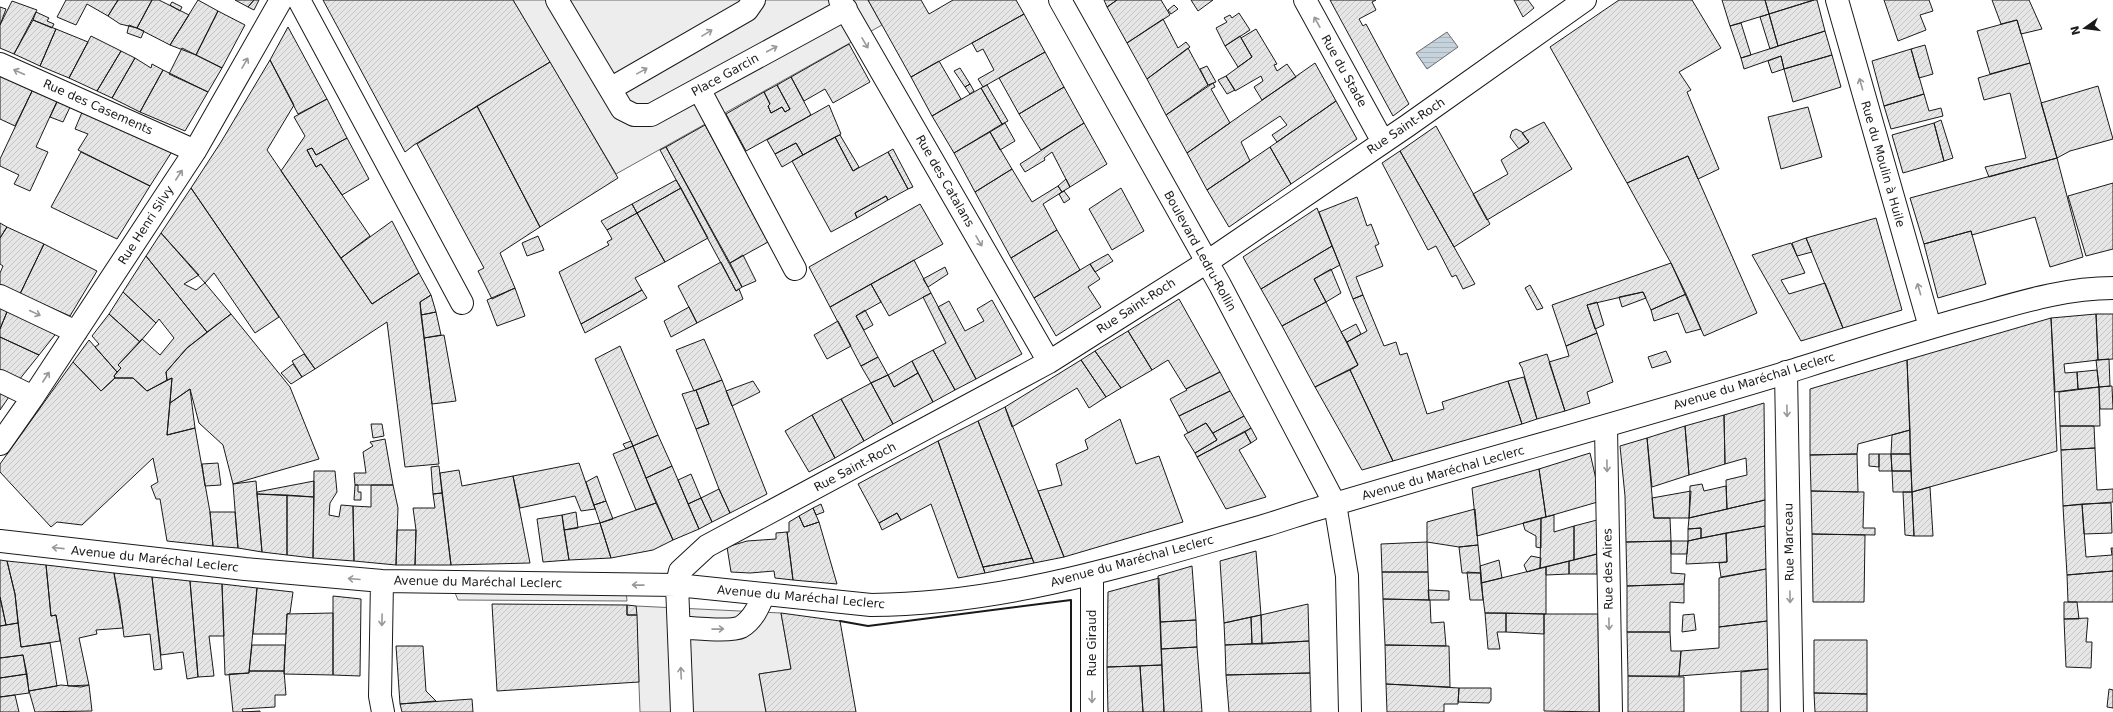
<svg xmlns="http://www.w3.org/2000/svg" width="2113" height="712" viewBox="0 0 2113 712" font-family="'DejaVu Sans',sans-serif">
<defs>
<pattern id="water-rules" width="6" height="5" patternUnits="userSpaceOnUse"><rect width="6" height="5" fill="#c6d2dc"/><path d="M0 2.5h6" fill="none" stroke="#aab4bc"/></pattern>
<pattern id="building-hatch" width="6" height="6" patternUnits="userSpaceOnUse"><rect width="6" height="6" fill="#e6e6e6"/><path d="M-1 1l2-2M0 6l6-6M5 7l2-2" fill="none" stroke="#c5c5c5"/></pattern>
</defs>
<rect width="100%" height="100%" fill="#fff"/>
<path fill="#ededed" stroke="#6a6a6a" d="M513 0H868L882 25 616 174Z
M453 588 626 590 627 601 458 600Z
M636 606 781 613 791 669 759 674 766 712H640Z"/>
<path fill="url(#water-rules)" stroke="#6a6a6a" d="M1447 32 1458 47 1427 69 1416 53Z"/>
<path fill="url(#building-hatch)" stroke="#1a1a1a" d="M66 0H118L108 16 87 4 76 25 57 17Z
M118 0H152L137 28 120 24 108 16Z
M152 0H159L189 15 170 45 137 28Z
M198 0 218 11 196 55 170 45Z
M235 0H254L248 7Z
M254 0H259L254 10 248 7Z
M323 0H513L550 62 414 145 405 152Z
M868 0H921L929 14 953 0H1016L1024 14 911 77Z
M1104 0H1117L1107 7Z
M1117 0H1161L1170 15 1127 43 1107 7Z
M1191 0H1213L1198 11Z
M1330 0H1376L1372 2 1376 10 1359 19 1363 26 1366 24 1409 104 1393 116Z
M1514 0H1528L1534 8 1523 17Z
M1619 0H1692L1721 48 1679 72 1691 90 1687 92 1719 169 1698 179 1688 156 1627 183 1550 47Z
M1722 0H1765L1769 14 1730 26Z
M1765 0H1814L1769 14Z
M1814 0H1817L1825 31 1778 46 1769 14Z
M1884 0H1929L1933 11 1920 15 1926 30 1898 41Z
M1992 0H2029L2042 29 2021 34 2017 20 2001 24Z
M12 1 37 10 14 54 0 48V25Z
M172 2 182 7 180 11 170 5Z
M1174 5 1178 9 1171 14 1168 10Z
M0 7 6 9 0 25Z
M218 11 245 25 222 68 196 55Z
M36 12 49 18 47 21 54 24 52 28 33 20Z
M1239 13 1250 30 1225 46 1216 28 1227 22 1224 18 1230 15 1232 18Z
M1024 14 1045 52 983 87 978 79 994 70 983 49 977 52 972 43Z
M1769 14 1778 46 1770 49 1760 17Z
M1163 19 1178 48 1186 42 1190 47 1147 79 1127 43Z
M33 20 56 29 40 66 14 54Z
M2017 20 2030 63 1990 74 1977 31Z
M1741 23 1751 55 1741 58 1730 26Z
M129 25 144 31 141 38 127 33Z
M288 27 327 99 298 114 270 60Z
M56 29 88 42 69 78 40 66Z
M1256 29 1277 64 1274 65 1277 71 1287 64 1296 77 1262 100 1254 87 1263 81 1261 76 1235 91 1226 76 1252 57 1241 38Z
M1825 31 1832 55 1784 69 1781 56 1744 69 1741 58Z
M91 36 121 51 97 91 69 78Z
M1240 36 1252 57 1238 67 1225 46Z
M849 44 870 82 833 103 825 89 804 101 791 77Z
M1925 45 1933 74 1919 78 1911 49Z
M182 48 222 68 208 92 169 74Z
M1188 48 1208 85 1166 115 1147 79Z
M1911 49 1924 94 1884 106 1872 61Z
M121 51 135 58 112 98 97 91Z
M1045 52 1064 87 1019 114 999 78Z
M1832 55 1841 87 1793 102 1784 69Z
M1781 56 1784 69 1772 73 1768 61Z
M135 58 151 68 152 64 163 70 140 112 112 98Z
M270 60 294 105 267 150 372 304 419 273 431 295 420 302 439 464 405 467 387 322 315 369 191 188 221 142Z
M939 61 961 99 932 116 911 77Z
M550 62 618 178 540 227 477 106Z
M1315 63 1336 101 1277 142 1272 135 1287 125 1280 116 1241 142 1250 161 1207 190 1187 153Z
M2030 63 2057 158 1989 177 1985 167 2026 158 2010 93 1984 100 1978 78Z
M1207 66 1216 82 1208 85 1200 69Z
M960 68 970 84 965 87 954 71Z
M163 70 208 92 185 131 140 112Z
M0 72 34 87 15 126 0 119Z
M1226 76 1235 90 1227 94 1218 80Z
M791 77 811 115 746 151 726 114 764 92 770 104 768 106 771 113 782 107 785 112 790 109 777 85Z
M1213 83 1215 87 1211 89 1230 123 1187 153 1166 115Z
M970 84 974 91 970 94 965 87Z
M777 85 790 109 785 112 782 107 771 113 768 106 770 104 764 92Z
M987 85 1008 121 1002 124 981 88Z
M2098 86 2113 139 2070 151 2057 158 2041 103Z
M34 87 58 99 36 147 48 152 30 191 14 184 19 175 0 166V159Z
M1064 87 1084 123 1041 150 1019 114Z
M981 88 1002 124 954 153 932 116Z
M1924 94 1929 111 1941 108 1943 116 1891 129 1884 106Z
M327 99 347 138 316 155 312 148 307 150 316 167 321 164 370 236 341 258 281 171 305 136 294 117Z
M58 100 71 105 63 122 50 117Z
M1336 101 1357 139 1291 184 1270 147Z
M829 105 841 134 803 155 796 143 775 154 767 140Z
M477 106 540 227 500 253 515 288 492 299 478 271 484 268 417 144Z
M1808 107 1822 157 1781 169 1768 117Z
M83 110 173 150 150 186 78 150 88 134 75 129Z
M1941 120 1953 158 1944 161 1934 123Z
M1544 122 1572 169 1487 220 1473 194 1508 174 1501 160 1529 142 1522 133Z
M1005 123 1015 141 1000 150 990 132Z
M1084 123 1107 164 1070 187 1052 152 1044 158 1045 160 1025 172 1020 164Z
M1934 123 1944 161 1903 173 1892 135Z
M705 125 768 242 730 263 666 147Z
M1436 126 1490 224 1454 247 1400 151Z
M1516 129 1522 132 1529 142 1519 149 1510 137 1512 131Z
M990 132 1012 169 975 192 954 153Z
M840 135 859 167 853 171 835 137Z
M835 137 853 171 888 152 908 189 888 200 886 196 855 213 857 218 831 232 792 161Z
M347 138 369 179 342 195 321 164 316 167 307 150 312 148 316 155Z
M796 143 803 155 782 167 775 154Z
M666 147 742 287 736 291 660 150Z
M1270 147 1291 184 1229 227 1207 190Z
M893 149 913 187 908 189 888 152Z
M1400 151 1454 247 1475 284 1463 289 1456 275 1452 277 1436 246 1428 250 1382 163Z
M81 152 150 186 117 239 51 207Z
M1688 156 1757 313 1704 336 1671 263 1627 183Z
M2057 158 2083 257 2050 267 2035 217 1972 235 1971 231 1924 244 1910 198Z
M1012 169 1032 202 1058 186 1062 192 1043 204 1057 230 1011 258 975 192Z
M1066 179 1070 187 1062 192 1058 186Z
M676 180 681 188 637 213 632 204Z
M2113 183V249L2086 256 2068 196Z
M191 188 279 317 255 333 214 273 205 283 161 233Z
M681 188 708 238 665 262 637 213Z
M1121 188 1144 231 1112 250 1089 209Z
M1064 191 1070 199 1064 203 1059 194Z
M886 196 888 200 857 218 855 213Z
M1357 197 1367 226 1371 224 1379 244 1375 246 1383 266 1356 277 1363 295 1353 299 1319 212Z
M632 204 637 213 607 230 601 221Z
M920 204 943 244 830 307 809 267Z
M1317 208 1332 246 1261 289 1243 257Z
M637 213 665 262 635 278 642 290 581 324 559 272 609 245 607 242 612 239 607 230Z
M1876 218 1902 310 1843 328 1806 238Z
M392 221 419 273 372 304 341 258Z
M0 223 7 227 0 238Z
M7 227 44 244 20 294 0 285V273L3 266 0 264V238Z
M1057 230 1080 270 1034 298 1011 258Z
M1971 231 1986 284 1938 298 1924 244Z
M161 233 199 275 184 284 196 290 205 283 231 314 207 332 146 256Z
M538 236 544 250 527 256 522 243Z
M1806 238 1812 252 1797 256 1792 243Z
M1791 243 1805 273 1781 280 1789 294 1825 283 1843 328 1801 341 1752 255Z
M44 244 97 271 70 316 20 294Z
M1332 246 1340 265 1314 279 1326 302 1282 326 1261 289Z
M1108 254 1113 261 1095 272 1090 264Z
M743 255 756 281 742 287 730 263Z
M146 256 207 332 187 348 166 372 167 380 147 391 133 378H115L114 376 121 368 118 365 142 339 160 355 174 338 159 319 156 323 123 292Z
M914 260 931 293 889 316 871 284Z
M721 262 736 291 739 289 743 299 697 323 678 286Z
M1671 263 1686 294 1651 310 1643 292 1587 305 1597 333 1566 346 1552 305Z
M1090 264 1100 279 1088 287 1101 307 1056 336 1034 298Z
M945 267 948 274 928 287 923 279Z
M1331 269 1341 293 1326 302 1314 279Z
M871 284 881 302 856 316 878 357 861 366 830 307Z
M1530 285 1543 308 1537 310 1525 288Z
M515 288 525 316 497 326 487 300Z
M642 290 647 298 585 333 581 324Z
M123 292 156 323 140 342 109 314Z
M1643 292 1646 298 1622 307 1619 297Z
M931 293 976 379 955 390 933 350 946 343 923 297Z
M1686 294 1701 329 1686 333 1678 313 1654 321 1651 310Z
M431 295 436 312 421 315 420 302Z
M1363 295 1384 346 1396 342 1400 355 1407 353 1427 414 1444 409 1442 402 1508 381 1522 424 1393 461 1350 370 1358 365 1347 342 1367 331 1353 299Z
M1179 299 1220 372 1186 389 1168 360 1152 370 1128 331Z
M992 300 1022 354 976 379 938 307 949 301 965 331 984 321 977 309Z
M0 302 9 307 0 329Z
M1326 302 1358 365 1315 387 1282 326Z
M1597 302 1604 325 1595 329 1587 305Z
M9 307 58 331 39 355 0 337V329Z
M689 307 697 323 671 337 664 321Z
M865 310 873 325 864 330 856 316Z
M436 312 441 335 424 338 421 315Z
M109 314 140 342 118 365 121 368 117 372 95 347 99 344 92 336Z
M231 314 290 387 319 459 233 484 223 445 199 423 190 389 170 403 172 378 167 380 166 372 187 348Z
M2096 314 2098 360 2064 364 2065 373 2077 372 2078 389 2055 392 2051 318Z
M2096 314H2113V359L2098 360Z
M2051 318 2057 451 1912 492 1907 360Z
M838 321 851 346 827 359 814 335Z
M1356 324 1361 334 1347 342 1341 332Z
M1128 331 1152 370 1121 388 1095 351Z
M1597 333 1613 382 1587 392 1590 403 1565 411 1549 362 1569 356 1566 346Z
M444 335 456 401 432 404 424 338Z
M0 337 39 355 19 380 0 371Z
M704 339 722 380 694 391 676 350Z
M89 340 117 372 114 376 115 378 101 391 73 362Z
M620 346 658 435 633 446 595 359Z
M933 350 955 390 933 402 912 361Z
M1095 351 1121 388 1106 397 1081 360Z
M1666 351 1671 362 1652 368 1648 357Z
M304 354 315 369 302 377 292 361Z
M1547 354 1565 411 1537 419 1522 368 1519 363Z
M878 357 888 375 871 383 861 366Z
M2109 359 2110 386 2099 387 2096 360Z
M1081 360 1106 397 1089 408 1077 388 1012 427 1005 407Z
M1907 360 1910 430 1858 444 1857 454 1810 455V389Z
M912 361 918 373 894 387 888 375Z
M73 362 101 391 115 378H133L147 391 172 378 167 435 195 428 210 512 213 546 167 541 160 499H156L151 486 158 482 153 458 82 525 57 522 51 527 0 472V464Z
M293 364 302 377 291 384 281 373Z
M1350 370 1393 461 1362 470 1315 387Z
M2097 370 2099 387 2078 389 2077 372Z
M1220 372 1230 391 1179 416 1170 399 1187 390 1186 389Z
M918 373 933 402 893 424 871 383 888 375 894 387Z
M1524 377 1537 419 1522 424 1508 381Z
M722 380 767 494 730 513 719 489 696 429 709 424 696 390Z
M753 381 760 392 732 406 726 391Z
M871 383 893 424 864 441 841 399Z
M0 384 13 391 0 410Z
M2112 386 2113 409H2100L2099 387Z
M2099 387 2100 426H2060L2059 392Z
M190 389 195 428 167 435 170 403Z
M696 390 709 424 696 429 682 394Z
M1230 391 1244 416 1213 433 1206 423 1188 433 1179 416Z
M841 399 864 441 835 458 812 415Z
M1764 403 1765 500 1727 509 1726 480 1747 475 1746 458 1725 464 1724 415Z
M1005 407 1038 491 1064 557 1034 563 1032 558 978 421Z
M812 415 835 458 809 472 785 431Z
M1724 415 1725 464 1689 475 1685 426Z
M1244 416 1251 428 1197 457 1195 453 1217 440 1213 433Z
M1120 419 1136 464 1159 456 1183 522 1064 557 1038 491 1062 485 1056 464 1088 449 1085 440Z
M978 421 1032 558 983 567 938 441Z
M1206 423 1217 440 1195 453 1184 435Z
M371 424H382L384 436 373 438Z
M1685 426 1689 475 1652 487 1647 438Z
M2060 426H2094L2095 448 2061 450Z
M1251 428 1257 439 1251 443 1245 432Z
M1910 430V454H1891L1892 435Z
M1245 432 1251 443 1239 450 1266 497 1226 509 1197 457Z
M658 435 672 466 646 478 633 446Z
M1647 438 1654 518H1670L1671 541 1626 542 1625 496 1620 446Z
M385 439 393 485H355L354 473H366L363 452 373 446 370 442Z
M631 441 633 446 626 449 623 444Z
M938 441 983 567 985 573 958 578 931 504 901 520 897 513 879 523 858 484Z
M633 446 656 503 636 510 613 454Z
M2095 448 2097 490 2113 489V502L2063 506 2061 450Z
M1590 453 1601 501 1546 517 1539 469Z
M1857 454 1858 492 1811 491 1810 455Z
M1869 454H1879V467L1869 466Z
M1879 454H1891L1892 471H1879Z
M1891 454H1910L1911 471H1892Z
M218 463 221 485 205 486 202 464Z
M579 463 595 509 581 511 575 496 520 508 513 476Z
M439 466 442 493 433 494 431 467Z
M672 466 699 529 673 540 646 478Z
M1539 469 1546 517 1477 536 1472 488Z
M459 470 462 486 513 476 530 563 451 565 440 473Z
M314 471H335L337 492 330 503 329 515 339 517 341 505 353 506 354 561 313 558Z
M1892 471H1911L1912 492H1893Z
M691 474 701 498 688 504 678 480Z
M597 476 606 501 594 505 586 482Z
M256 481 257 494 262 552 238 548 233 484Z
M314 481V497L257 494V492Z
M1702 484 1704 491 1726 486 1727 509 1689 518 1690 486Z
M355 485H358V492H361V500H354Z
M371 485H393L398 508 396 565 354 561 353 506 371 507Z
M1930 487 1933 536H1914L1912 492Z
M719 489 730 513 712 522 701 498Z
M1691 491 1689 518H1654L1652 498Z
M1811 491 1864 492 1863 528H1875V535L1812 534Z
M1903 492H1912L1914 536 1905 535Z
M442 493 451 565H415L416 530 413 508H435L433 494Z
M257 494 287 495V555L262 552Z
M287 495 314 497 313 558 287 555Z
M701 498 712 522 699 529 688 504Z
M1765 500V526L1701 538V528L1688 529 1689 518Z
M606 501 613 519 600 523 594 505Z
M656 503 673 540 653 550 611 558 600 523Z
M2111 503 2112 533 2084 534 2082 504Z
M821 504 824 512 816 515 813 508Z
M2082 504 2086 557 2112 555 2111 548H2113V571L2067 575 2063 506Z
M813 508 819 522 804 527 799 516Z
M1475 509 1478 545 1459 547 1427 542V522Z
M210 512H235L238 548 213 546Z
M576 512 578 528 564 530 562 515Z
M897 513 901 520 882 530 879 523Z
M562 515 569 560 543 562 537 519Z
M1554 515V532L1574 526V560L1540 568 1541 518Z
M799 516 804 527 819 522 837 584 793 580 787 532H789V522Z
M1541 518V548L1536 547V536L1525 530 1523 523Z
M1597 520V554L1574 560V526Z
M600 523 611 558 569 560 564 530Z
M1765 526 1766 569 1721 577 1719 563 1727 562 1726 533Z
M1701 528V538L1688 541V529Z
M397 530H416L415 565H396Z
M787 532 793 580 775 578 774 571 750 573 731 572 727 547 747 541 776 539V533Z
M1726 533 1727 562 1686 564 1688 541Z
M1812 534 1865 535 1864 602H1813Z
M1671 541V573L1685 574 1684 584 1627 586 1626 542Z
M1671 541H1688L1687 554H1671Z
M1427 542 1428 572H1382L1381 544Z
M1478 545 1481 573H1462L1459 547Z
M1256 551 1261 615 1224 623 1220 561Z
M1597 554V574H1569V561Z
M1531 556 1541 558 1540 568 1527 572 1524 565Z
M1032 558 1034 563 985 573 983 567Z
M0 560 7 561 15 594 18 623 6 625 0 597Z
M1499 560 1502 578 1481 583 1480 566Z
M7 561 46 565 51 616 56 615 60 641 21 647 15 594Z
M1569 561V574L1546 575V567Z
M46 565 114 573 123 628 96 630 97 634 79 638 89 685 68 686 56 615 51 616Z
M1192 566 1196 620 1160 622 1158 576Z
M1546 567V614L1485 613 1481 583Z
M1766 569 1767 621 1719 627V578Z
M2113 571V602H2068L2067 575Z
M1382 572H1428L1429 600 1383 599Z
M1467 572 1481 573 1483 600H1470Z
M114 573 152 577 162 669 154 670 150 634 124 637 120 604Z
M152 577 190 581 198 677 187 679 183 652 161 655Z
M1159 578 1162 665 1107 667 1108 592Z
M190 581 222 584 224 636H209L214 676 198 677Z
M222 584 257 588 249 673 225 675Z
M1684 584V603L1670 602V632H1627V586Z
M257 588 293 592 290 613 287 614 286 634H253Z
M1428 590 1449 591V600H1429Z
M333 596 361 599 360 676 333 675Z
M0 597 6 625 0 626Z
M1383 599 1430 600 1431 623 1444 622 1446 646 1385 645Z
M2064 602H2077L2079 619H2064Z
M492 604 627 605V615H637L639 682 497 691Z
M1308 604 1309 641 1262 644 1261 615Z
M627 605 636 606 637 615H627Z
M333 613V675L284 674 287 614Z
M781 613 840 621 856 712H766L759 674 791 669Z
M1485 613H1506V632H1497L1500 649H1488Z
M1506 613 1544 614V634L1506 632Z
M1544 614H1598L1599 712 1544 711Z
M1694 614 1696 630 1682 632 1683 615Z
M1261 615 1262 644H1252L1251 617Z
M1251 617 1252 644 1225 645 1224 623Z
M2088 618 2086 642H2092L2091 668 2066 667 2064 619Z
M1196 620 1197 647 1161 649 1160 622Z
M1767 621 1768 669 1679 676 1681 651 1719 648V627Z
M18 623 21 647 50 643 57 686 29 691 23 655 0 658V626Z
M1627 632H1670L1671 651H1681L1679 676H1628Z
M1814 640H1867V694L1814 693Z
M1309 641 1310 673 1226 675 1225 645Z
M252 645H285L284 671H249Z
M1385 645 1449 646 1450 687 1386 684Z
M396 646H423L426 691 436 701 400 704Z
M1197 647 1202 712H1164L1161 649Z
M23 655 27 674 0 678V658Z
M1162 665 1164 712H1143L1140 666Z
M1140 666 1143 712H1108L1107 667Z
M1768 669V712H1741V672Z
M249 671H284L286 695H275V707L242 709 243 712 260 711V712H233L229 674 249 673Z
M1310 673 1311 712H1229L1226 675Z
M27 674 29 693 0 697V678Z
M1628 676 1684 677V712H1628Z
M1386 684 1459 688 1458 704H1444V712H1387Z
M61 685 81 687 89 685 92 711 35 712 29 691Z
M1459 688H1491V700L1489 703 1458 702Z
M2109 689 2113 690V708L2107 707Z
M1814 693 1867 694V712H1815Z
M15 695 19 712H0V697Z
M472 699 473 712H402L400 704Z"/>
<g fill="none" stroke-linecap="round" stroke-linejoin="round">
<defs>
<path id="minor" d="M299 0 462 303
M557 0 622 109 634 115H651L846 9
M840 0 1049 362
M1305 0 1383 142
M1837 0 1930 327
M0 64 195 151
M610 89 747 10 754 0
M699 89 795 269
M0 296 76 332
M1786 372 1792 712
M0 381 33 397
M1606 427 1611 712
M0 444 33 397 195 151 281 0
M0 541 245 569 382 581 677 585 871 605C1006 604 1134 563 1263 526 1287 519 1311 510 1335 504
M382 581 380 696 383 712
M679 627C692 628 731 632 741 627 753 620 759 606 764 594
M682 712 677 585 680 571 707 546 1049 362 1207 262 1407 126 1585 0
M1092 712V574"/>
<path id="major" d="M1060 0 1220 285 1335 504 1347 576 1350 712
M1335 504C1486 459 1637 418 1788 372 1854 351 1919 330 1986 312 2028 300 2069 288 2113 288"/>
</defs>
<use href="#minor" stroke="#1a1a1a" stroke-width="24"/>
<use href="#major" stroke="#1a1a1a" stroke-width="24"/>
<use href="#minor" stroke="#fff" stroke-width="22"/>
<use href="#major" stroke="#fff" stroke-width="22"/>
<path stroke="#1a1a1a" stroke-width="2" d="M840 621 868 626 1071 600V712"/>
</g>
<defs><path id="oneway-shaft" d="M-6 0H5M1.5-3L5.5 0L1.5 3" fill="none" stroke-width="1.6" stroke-linecap="round" stroke-linejoin="round"/></defs>
<g stroke="#989898">
<use href="#oneway-shaft" transform="translate(1317 22) rotate(-119)"/>
<use href="#oneway-shaft" transform="translate(707 33) rotate(-31)"/>
<use href="#oneway-shaft" transform="translate(865 43) rotate(60)"/>
<use href="#oneway-shaft" transform="translate(772 49) rotate(-28)"/>
<use href="#oneway-shaft" transform="translate(245 63) rotate(-60)"/>
<use href="#oneway-shaft" transform="translate(642 71) rotate(-29)"/>
<use href="#oneway-shaft" transform="translate(19 72) rotate(-156)"/>
<use href="#oneway-shaft" transform="translate(1861 84) rotate(-106)"/>
<use href="#oneway-shaft" transform="translate(179 175) rotate(-57)"/>
<use href="#oneway-shaft" transform="translate(979 241) rotate(60)"/>
<use href="#oneway-shaft" transform="translate(1919 289) rotate(-106)"/>
<use href="#oneway-shaft" transform="translate(35 313) rotate(25)"/>
<use href="#oneway-shaft" transform="translate(46 377) rotate(-57)"/>
<use href="#oneway-shaft" transform="translate(1787 411) rotate(89)"/>
<use href="#oneway-shaft" transform="translate(1607 466) rotate(89)"/>
<use href="#oneway-shaft" transform="translate(58 548) rotate(-174)"/>
<use href="#oneway-shaft" transform="translate(354 579) rotate(-175)"/>
<use href="#oneway-shaft" transform="translate(638 585) rotate(-179)"/>
<use href="#oneway-shaft" transform="translate(1790 597) rotate(89)"/>
<use href="#oneway-shaft" transform="translate(382 620) rotate(91)"/>
<use href="#oneway-shaft" transform="translate(1609 624) rotate(89)"/>
<use href="#oneway-shaft" transform="translate(718 629) rotate(-1)"/>
<use href="#oneway-shaft" transform="translate(681 673) rotate(-93)"/>
<use href="#oneway-shaft" transform="translate(1092 697) rotate(90)"/>
</g>
<g text-anchor="middle" stroke-width="3" stroke-linejoin="round" paint-order="stroke">
<g font-size="12" fill="#1a1a1a" stroke="#fff">
<text transform="translate(1344 71) rotate(61)" y="4">Rue du Stade</text>
<text transform="translate(725 75) rotate(-29)" y="4">Place Garcin</text>
<text transform="translate(98 107) rotate(24)" y="4">Rue des Casements</text>
<text transform="translate(1406 126) rotate(-34)" y="4">Rue Saint-Roch</text>
<text transform="translate(1883 164) rotate(74)" y="4">Rue du Moulin à Huile</text>
<text transform="translate(945 181) rotate(60)" y="4">Rue des Catalans</text>
<text transform="translate(146 225) rotate(-57)" y="4">Rue Henri Silvy</text>
<text transform="translate(1200 251) rotate(61)" y="4">Boulevard Ledru-Rollin</text>
<text transform="translate(1136 306) rotate(-33)" y="4">Rue Saint-Roch</text>
<text transform="translate(1754 381) rotate(-17)" y="4">Avenue du Maréchal Leclerc</text>
<text transform="translate(855 467) rotate(-28)" y="4">Rue Saint-Roch</text>
<text transform="translate(1443 473) rotate(-16)" y="4">Avenue du Maréchal Leclerc</text>
<text transform="translate(1789 542) rotate(-91)" y="4">Rue Marceau</text>
<text transform="translate(155 559) rotate(6)" y="4">Avenue du Maréchal Leclerc</text>
<text transform="translate(1132 561) rotate(-15)" y="4">Avenue du Maréchal Leclerc</text>
<text transform="translate(1608 569) rotate(-91)" y="4">Rue des Aires</text>
<text transform="translate(478 582) rotate(1)" y="4">Avenue du Maréchal Leclerc</text>
<text transform="translate(801 597) rotate(5)" y="4">Avenue du Maréchal Leclerc</text>
<text transform="translate(1092 643) rotate(-90)" y="4">Rue Giraud</text>
</g>
</g>
<g transform="translate(2085 28) rotate(256)" stroke="#ffffff" stroke-width="3" paint-order="stroke">
<path d="M0-3L7 15L0 10L-7 15Z" fill="#1a1a1a"/>
<text y="-6" font-size="11" font-weight="bold" text-anchor="middle" fill="#1a1a1a">N</text>
</g>
</svg>
